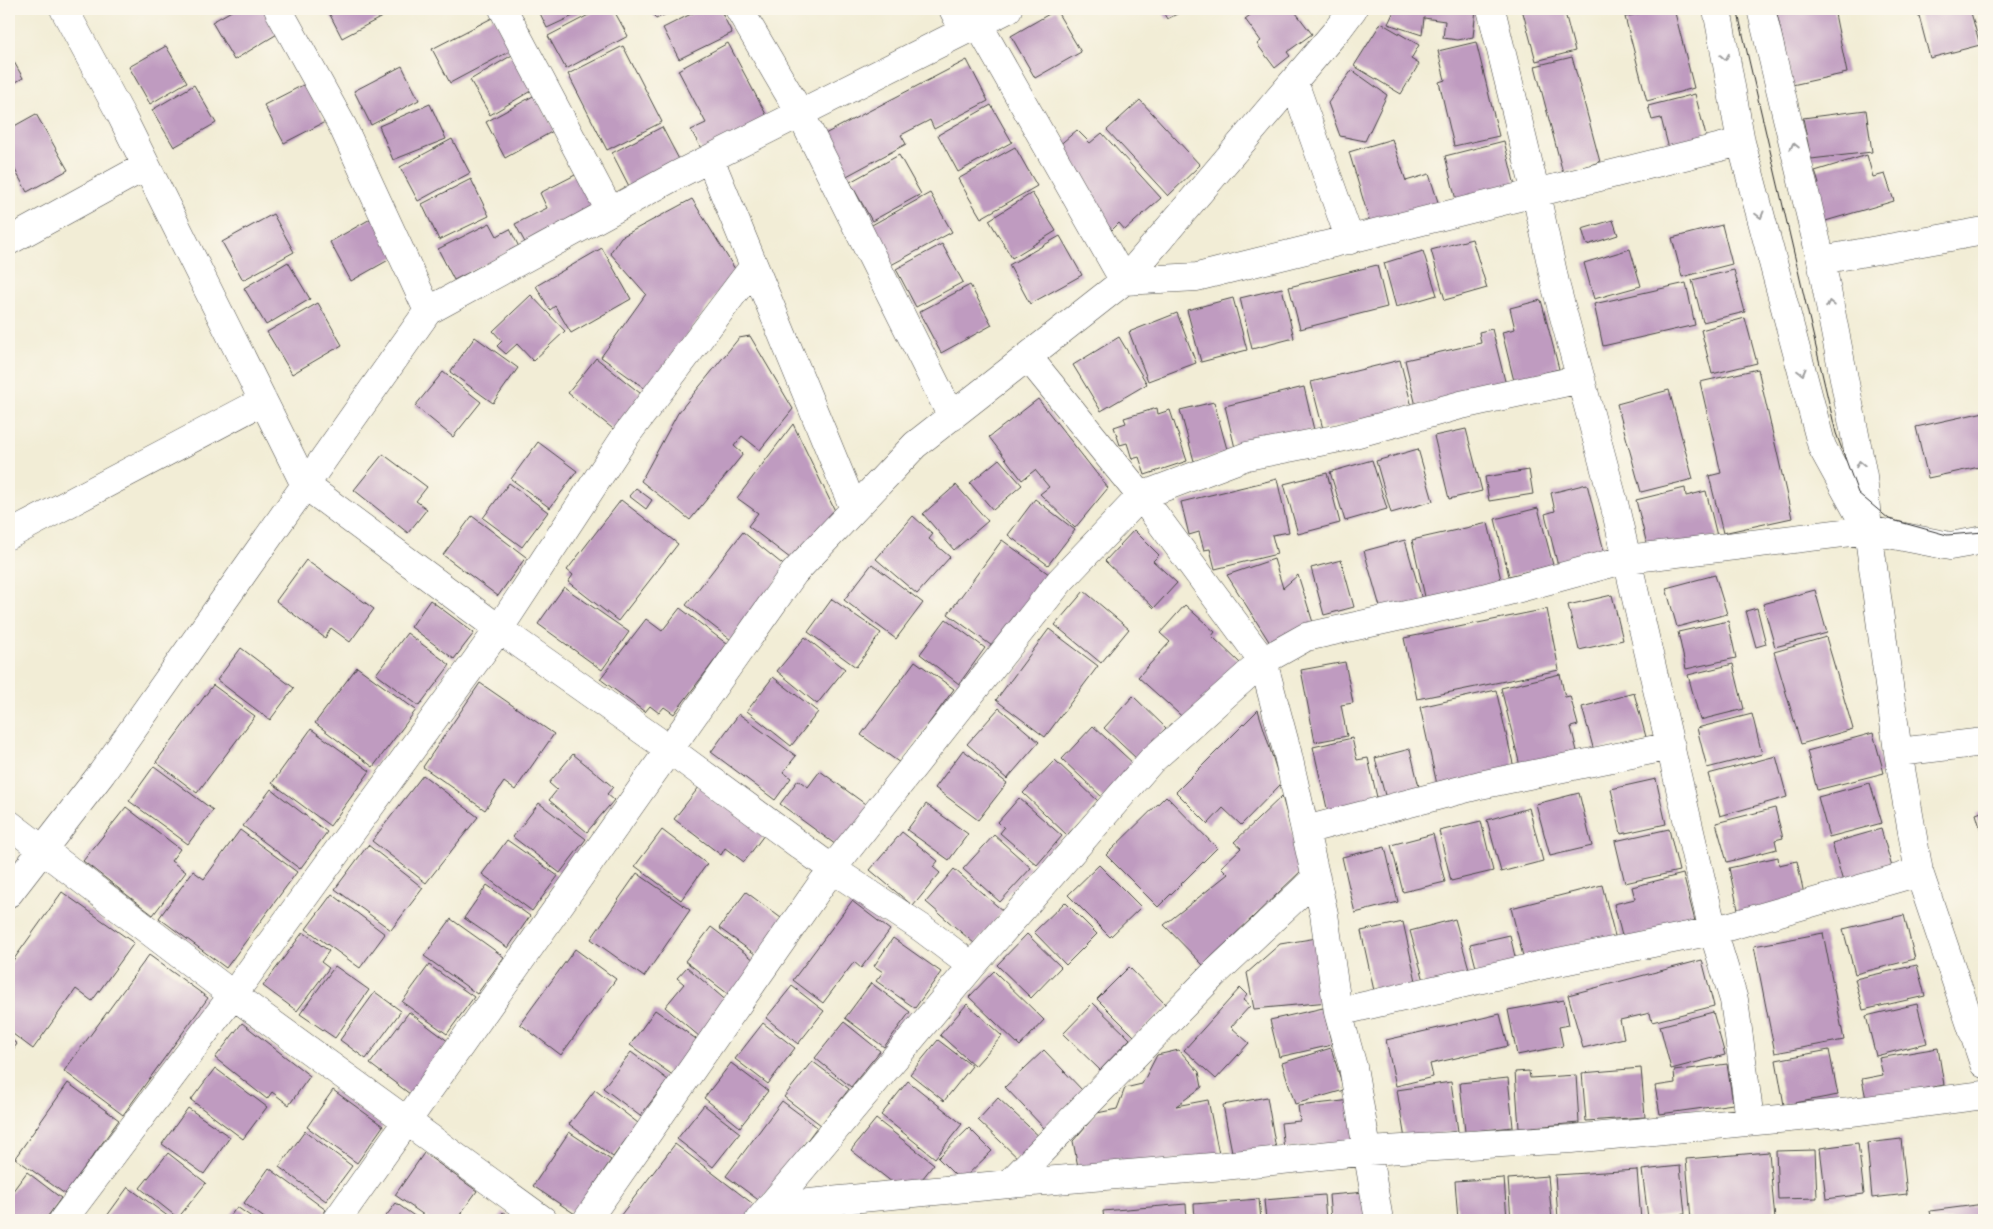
<svg xmlns="http://www.w3.org/2000/svg" width="1993" height="1229" viewBox="0 0 1993 1229" font-family="Alegreya,serif">
<rect width="100%" height="100%" fill="#fbf7ec"/>
<filter id="ink" filterUnits="userSpaceOnUse"><feTurbulence type="fractalNoise" baseFrequency=".02" numOctaves="2"/><feDisplacementMap in="SourceGraphic" scale="10" xChannelSelector="R" yChannelSelector="G"/><feConvolveMatrix kernelMatrix="1 2 1 2 8 2 1 2 1" color-interpolation-filters="sRGB"/></filter>
<filter id="wash" filterUnits="userSpaceOnUse"><feTurbulence type="fractalNoise" baseFrequency=".0096" numOctaves="4" result="noise"/><feDisplacementMap in="SourceGraphic" scale="20" xChannelSelector="R" yChannelSelector="G"/><feGaussianBlur stdDeviation="1.12" result="paint"/><feColorMatrix in="noise" values="0 0 0 0 0 0 0 0 0 0 0 0 0 0 0 0 0 1.4 0 .05"/><feComposite in="paint" operator="in"/></filter>
<g filter="url(#wash)">
<rect width="100%" height="100%" fill="#f2edd6"/>
<g id="blocks">
<path fill="#bf9bc0" d="M235 9H265L279 33 234 60 212 22Z
M327 9H397L342 38Z
M538 9H588L547 28Z
M600 9H613L628 36 566 69 548 36Z
M650 9H676L656 19Z
M701 9H720L732 33 679 59 663 28Z
M1161 9H1187L1167 19Z
M1258 9H1293L1312 34 1287 52 1290 56 1275 68 1257 44 1261 41 1245 19Z
M1395 9H1476L1473 37 1458 40 1443 38 1445 21 1424 18 1422 35 1388 24Z
M1522 9H1564L1575 51 1536 61Z
M1657 9H1674L1694 88 1647 101 1625 17Z
M1776 9H1834L1847 73 1792 85Z
M1932 9H1970L1980 45 1930 58 1918 12Z
M1056 10 1081 52 1035 78 1011 36Z
M494 17 512 50 450 83 432 49Z
M1381 23 1419 45 1411 59 1419 64 1401 94 1354 66Z
M1476 42 1499 136 1454 146 1439 82 1445 80 1438 51Z
M728 43 769 120 704 154 691 130 706 123 678 70Z
M166 46 187 82 150 104 129 67Z
M623 46 662 122 607 150 568 74Z
M9 53 23 78 9 86Z
M514 54 534 89 490 115 470 80Z
M1572 57 1600 162 1563 173 1535 66Z
M967 60 988 101 934 129 930 120 901 135 906 144 843 178 821 136Z
M402 66 419 100 371 125 354 91Z
M1352 70 1387 95 1365 141 1340 136 1328 103Z
M305 84 325 122 284 143 264 105Z
M194 85 216 123 174 147 152 110Z
M1695 94 1707 140 1669 149 1661 118 1652 120 1648 106Z
M535 95 555 130 505 158 486 122Z
M1140 100 1200 165 1168 196 1107 130Z
M430 104 446 139 393 160 379 126Z
M991 105 1012 142 958 172 938 135Z
M1866 110 1872 152 1811 159 1803 118Z
M36 114 68 170 27 192 9 159V129Z
M662 127 682 165 632 192 612 153Z
M1077 130 1090 143 1102 133 1161 198 1125 230 1119 223 1112 230 1069 177 1077 170 1057 147Z
M452 139 470 173 418 201 400 167Z
M1392 139 1406 181 1429 174 1439 205 1371 226 1349 152Z
M1504 141 1515 186 1456 200 1445 156Z
M1015 147 1037 186 981 218 958 179Z
M899 155 921 194 872 221 850 182Z
M1867 155 1873 177 1885 174 1894 201 1822 222 1811 186 1819 184 1815 171Z
M579 173 598 212 528 248 515 224 547 208 540 193Z
M471 179 489 216 439 240 422 204Z
M930 193 952 232 891 265 870 226Z
M1032 193 1056 231 1012 258 989 220Z
M692 199 735 269 647 390 601 357 646 294 610 253 621 237Z
M273 214 294 252 243 280 222 242Z
M379 214 401 253 351 281 330 242Z
M1613 220 1618 235 1587 245 1582 229Z
M490 223 497 236 510 229 519 247 454 280 438 249Z
M1722 225 1732 264 1682 277 1672 238Z
M1060 236 1082 275 1030 304 1009 265Z
M1472 239 1487 288 1445 300 1431 250Z
M942 244 963 282 916 307 896 269Z
M602 248 631 299 571 333 555 306 550 310 536 286Z
M1630 249 1641 286 1594 299 1584 263Z
M1423 251 1437 295 1396 307 1384 263Z
M288 262 310 299 266 325 244 288Z
M1377 265 1387 307 1300 329 1289 287Z
M1734 270 1745 312 1703 322 1692 280Z
M1686 283 1695 325 1603 346 1594 304Z
M970 285 992 325 941 353 919 312Z
M1282 288 1294 338 1252 349 1240 298Z
M531 295 565 331 533 361 517 344 506 354 497 346 502 341 493 331Z
M1233 298 1247 350 1201 362 1187 310Z
M1541 300 1559 369 1514 381 1502 332 1515 329 1510 308Z
M318 303 342 345 292 374 267 332Z
M1177 313 1196 363 1148 381 1129 332Z
M1745 318 1757 363 1712 374 1701 330Z
M1492 329 1506 385 1416 406 1405 360 1481 343 1479 332Z
M750 336 793 409 760 450 742 436 734 446 743 454 690 520 641 481 678 413 739 338Z
M475 337 518 368 493 403 450 372Z
M1119 337 1147 384 1101 411 1073 365Z
M596 358 645 397 617 432 568 393Z
M1400 360 1412 407 1323 429 1311 382Z
M1758 369 1792 518 1723 533 1709 476 1721 473 1700 382Z
M443 372 481 402 453 437 415 406Z
M1304 387 1314 430 1235 448 1225 406Z
M1669 390 1693 479 1641 492 1617 404Z
M1038 399 1108 488 1075 528 1040 494 1049 487 1035 470 1022 480 989 437Z
M1214 402 1228 453 1194 461 1180 410Z
M1157 408 1158 414 1170 410 1187 461 1145 475 1139 457 1132 459 1127 443 1120 445 1114 427 1126 423 1124 418Z
M1984 412V466L1928 478 1916 427Z
M793 424 837 515 799 565 748 526 758 513 737 498Z
M1466 429 1482 491 1449 499 1434 436Z
M538 442 577 471 550 508 511 479Z
M1418 449 1433 501 1391 513 1376 461Z
M383 454 427 487 416 501 427 509 408 533 354 490Z
M999 459 1022 485 993 510 970 483Z
M1372 460 1387 509 1345 521 1330 472Z
M1529 470 1533 494 1489 501 1485 477Z
M1327 473 1340 523 1298 534 1284 484Z
M1277 479 1289 532 1272 535 1277 554 1215 569 1210 549 1204 550 1199 532 1189 535 1181 502Z
M509 483 548 512 522 547 483 518Z
M1587 484 1605 555 1558 566 1545 514 1555 511 1551 493Z
M956 485 988 521 954 550 923 514Z
M636 488 652 500 646 509 629 496Z
M1685 488 1686 496 1706 491 1717 536 1649 553 1636 500Z
M1035 499 1075 530 1048 565 1008 535Z
M621 500 678 544 618 621 568 582 573 575 567 570Z
M1538 508 1553 565 1509 576 1495 519Z
M472 516 526 557 498 596 443 555Z
M913 516 933 534 929 539 950 557 917 594 876 559Z
M1488 523 1502 584 1426 601 1412 540Z
M1134 530 1159 555 1153 561 1177 583 1154 608 1105 561Z
M743 532 787 568 731 640 686 605Z
M1002 540 1053 577 999 651 948 614Z
M1405 540 1423 603 1382 614 1364 551Z
M1274 559 1283 588 1298 575 1315 629 1270 643 1227 575Z
M306 560 374 609 350 642 331 628 325 638 276 601Z
M1341 560 1354 607 1324 615 1311 568Z
M872 564 923 603 896 639 844 600Z
M1715 575 1727 614 1677 627 1666 588Z
M564 587 629 632 602 670 538 624Z
M1815 590 1827 633 1775 647 1763 604Z
M1084 591 1129 629 1101 663 1055 625Z
M1612 595 1623 640 1579 650 1568 605Z
M832 599 881 633 856 667 808 632Z
M430 600 474 633 454 659 411 627Z
M1185 605 1215 632 1212 636 1241 664 1188 722 1138 677 1170 642 1160 633Z
M680 608 727 644 674 714 664 707 659 713 650 706 645 712 600 679 646 619 662 631Z
M1757 608 1766 644 1756 647 1746 611Z
M1547 609 1559 670 1417 699 1404 638Z
M946 619 985 648 959 684 920 654Z
M1728 621 1736 658 1686 669 1678 632Z
M1049 629 1098 666 1045 737 996 700Z
M407 633 450 665 419 706 376 674Z
M805 637 845 669 817 704 777 671Z
M1826 637 1853 729 1801 744 1774 652Z
M241 648 294 688 270 720 217 680Z
M915 661 954 689 900 763 861 735Z
M1345 662 1353 703 1341 705 1347 736 1315 742 1301 670Z
M1733 664 1744 709 1700 720 1688 675Z
M357 667 416 710 373 767 315 723Z
M1560 674 1565 697 1570 696 1578 725 1571 727 1578 755 1521 770 1501 688Z
M773 677 818 712 791 746 747 711Z
M480 683 554 734 515 790 504 782 485 810 423 767Z
M213 685 255 716 197 793 156 762Z
M1496 690 1515 772 1438 789 1420 707Z
M1634 693 1646 737 1594 751 1582 707Z
M1133 696 1166 728 1137 759 1104 728Z
M999 708 1039 742 1007 779 967 744Z
M1258 710 1281 784 1241 825 1223 808 1208 824 1176 792Z
M739 714 796 756 783 772 791 778 775 800 711 752Z
M1752 714 1762 754 1707 768 1697 728Z
M1093 726 1135 765 1103 798 1062 759Z
M311 729 370 771 330 826 272 783Z
M1873 733 1884 773 1817 790 1807 751Z
M1352 738 1357 760 1368 758 1379 806 1329 817 1313 747Z
M1410 749 1420 791 1386 799 1375 758Z
M963 750 1007 783 978 820 935 788Z
M573 754 613 787 607 794 614 800 587 832 549 800 557 790 549 783Z
M1776 756 1787 797 1720 816 1708 774Z
M1055 760 1099 802 1067 835 1023 793Z
M154 766 213 810 188 844 129 801Z
M820 771 872 809 843 850 780 804 798 780 808 787Z
M423 775 478 817 426 883 372 841Z
M1656 779 1666 824 1621 834 1611 789Z
M703 782 767 831 744 862 725 848 721 855 674 819Z
M1870 783 1882 823 1829 837 1818 797Z
M271 789 327 832 300 869 243 826Z
M1579 793 1592 846 1550 856 1536 804Z
M1166 796 1217 848 1158 907 1106 855Z
M1282 796 1302 870 1203 965 1164 925 1228 874 1221 867 1241 848 1234 842Z
M1019 798 1062 836 1037 865 1000 833 1004 828 998 822Z
M539 803 586 839 560 873 513 837Z
M926 804 968 834 949 860 907 830Z
M126 807 180 849 171 861 186 872 153 915 83 861Z
M1529 808 1543 861 1501 872 1487 820Z
M1775 808 1783 838 1775 840 1777 849 1727 862 1716 823Z
M1984 811V833L1982 834 1976 814Z
M1481 821 1493 871 1451 881 1439 831Z
M1669 829 1679 871 1625 883 1615 841Z
M1881 829 1894 874 1845 889 1832 843Z
M240 830 297 872 226 968 159 918 193 871 204 879Z
M662 830 707 864 681 900 635 866Z
M902 832 938 861 933 867 940 873 913 906 870 870Z
M1433 834 1445 882 1403 892 1391 845Z
M994 835 1031 868 1000 902 963 869Z
M507 840 558 876 532 911 482 874Z
M368 845 423 888 391 930 335 889Z
M1385 847 1398 902 1355 913 1342 857Z
M1778 857 1779 865 1797 861 1805 899 1739 914 1729 868Z
M1099 865 1141 907 1110 937 1068 895Z
M954 869 1003 911 975 944 926 902Z
M637 873 690 910 644 977 591 939Z
M1683 874 1695 921 1623 940 1614 904 1635 899 1632 887Z
M487 885 530 916 508 948 464 918Z
M1602 885 1616 940 1525 964 1511 908Z
M62 892 134 943 92 1001 76 989 33 1049 9 1031V966Z
M746 892 785 921 759 957 719 928Z
M332 894 385 934 360 968 306 929Z
M852 901 890 930 861 968 854 962 823 1003 793 980Z
M1065 902 1097 934 1066 965 1034 932Z
M1904 915 1915 959 1855 974 1843 929Z
M451 919 504 957 477 994 424 956Z
M1455 919 1471 976 1426 988 1410 931Z
M1403 922 1418 990 1376 1000 1361 931Z
M711 927 758 963 732 997 685 961Z
M303 932 329 951 321 962 329 968 297 1011 263 986Z
M1823 933 1844 1040 1775 1053 1754 946Z
M1027 934 1061 967 1031 998 997 965Z
M1510 935 1517 965 1478 975 1470 944Z
M893 938 941 972 915 1008 876 981 883 972 874 966Z
M1317 938 1328 1002 1254 1009 1247 973 1280 944Z
M575 949 616 979 561 1055 520 1024Z
M149 955 208 998 123 1115 64 1071Z
M1702 960 1714 1006 1652 1022 1650 1013 1620 1020 1624 1038 1583 1048 1568 995Z
M429 965 474 997 447 1034 402 1002Z
M1917 965 1925 996 1863 1010 1855 979Z
M335 966 369 990 335 1038 300 1014Z
M687 967 729 1003 700 1037 665 1007 684 984 677 978Z
M1129 967 1167 1006 1135 1037 1097 999Z
M994 971 1044 1020 1020 1046 969 997Z
M871 983 910 1012 884 1047 845 1018Z
M792 986 824 1011 798 1044 766 1018Z
M1240 988 1247 995 1243 1000 1250 1006 1231 1027 1249 1043 1216 1079 1184 1050Z
M375 992 401 1011 366 1059 340 1040Z
M1564 1000 1569 1025 1559 1027 1563 1046 1517 1055 1508 1010Z
M1093 1003 1130 1039 1100 1070 1063 1034Z
M967 1004 1002 1036 975 1066 940 1035Z
M1917 1004 1927 1043 1876 1056 1866 1016Z
M1323 1008 1332 1045 1279 1057 1270 1020Z
M655 1010 699 1041 674 1076 630 1045Z
M409 1012 449 1042 410 1094 370 1064Z
M1713 1012 1725 1055 1671 1069 1660 1026Z
M1500 1014 1508 1046 1430 1064 1433 1077 1396 1086 1386 1040Z
M844 1022 880 1051 851 1087 815 1058Z
M242 1023 310 1076 289 1105 272 1092 267 1099 215 1058Z
M763 1023 795 1048 768 1084 735 1059Z
M9 1038 17 1044 9 1055Z
M938 1040 972 1066 944 1101 910 1074Z
M1331 1048 1344 1090 1295 1104 1282 1063Z
M1938 1048 1944 1085 1866 1099 1862 1079 1883 1075 1879 1058Z
M1044 1050 1083 1091 1044 1128 1005 1087Z
M1179 1050 1199 1072 1202 1087 1176 1106 1208 1100 1219 1154 1079 1172 1073 1141 1097 1113 1117 1109 1125 1088 1142 1084 1157 1055Z
M1829 1050 1838 1095 1784 1105 1776 1060Z
M631 1052 668 1080 640 1116 603 1088Z
M812 1061 849 1089 821 1125 784 1097Z
M731 1063 768 1091 740 1127 704 1098Z
M1727 1064 1733 1104 1660 1114 1655 1086 1675 1083 1674 1071Z
M215 1068 267 1107 243 1139 191 1100Z
M1641 1068 1645 1117 1586 1121 1582 1073Z
M1529 1071 1530 1078 1576 1075 1579 1123 1519 1128 1515 1072Z
M1508 1078 1513 1127 1465 1132 1460 1083Z
M908 1081 962 1124 935 1158 881 1115Z
M1451 1082 1458 1131 1405 1139 1397 1090Z
M68 1083 119 1120 65 1194 15 1158Z
M333 1090 383 1126 357 1163 307 1127Z
M595 1090 638 1123 613 1157 569 1124Z
M1267 1097 1276 1149 1233 1157 1223 1105Z
M998 1098 1043 1140 1022 1162 978 1120Z
M1352 1100 1357 1141 1284 1149 1281 1123 1300 1121 1298 1106Z
M782 1101 817 1127 761 1202 726 1176Z
M704 1105 740 1133 713 1167 677 1139Z
M188 1108 230 1137 204 1174 162 1144Z
M876 1119 934 1164 915 1188 902 1190 851 1150Z
M969 1128 992 1151 961 1181 938 1158Z
M305 1131 352 1166 326 1201 279 1167Z
M569 1132 611 1160 575 1214 533 1186Z
M1901 1139 1907 1194 1872 1198 1867 1143Z
M1858 1143 1864 1194 1826 1199 1820 1148Z
M675 1144 757 1207 747 1220H617Z
M1815 1150 1817 1198 1778 1199 1776 1151Z
M1769 1152 1775 1220H1691L1686 1159Z
M168 1153 206 1183 178 1218 140 1188Z
M424 1153 477 1191 456 1220H431L395 1195Z
M1680 1166 1685 1214 1648 1218 1642 1170Z
M269 1168 326 1210 318 1220H267L244 1203Z
M1637 1170 1641 1220H1599V1217L1558 1219 1555 1175Z
M27 1172 61 1198 45 1220H15L9 1216V1196Z
M1548 1176 1552 1220H1511L1508 1179Z
M1504 1178 1507 1220H1458L1455 1181Z
M128 1187 173 1220H104Z
M1366 1192 1369 1220H1331L1329 1195Z
M1324 1195 1326 1220H1266L1264 1200Z
M1259 1199 1261 1220H1195L1194 1204Z
M396 1203 420 1220H383Z
M1186 1204 1187 1220H1104L1103 1211Z
M1984 1204V1220H1932L1930 1211Z
M237 1207 256 1220H227Z
M503 1212 514 1220H497Z"/>
</g>
</g>
<g filter="url(#ink)">
<use href="#blocks" fill-opacity="0" stroke="#494845" stroke-width="1"/>
<g fill="none" stroke-linecap="round" stroke-linejoin="round">
<defs>
<path id="street" d="M64 9 121 115 305 485 499 629 669 749 832 869 923 929 972 966
M278 9 343 127 428 311
M503 9 610 211
M739 9 800 113 952 417
M953 9 964 31
M1491 9 1536 194 1556 287 1614 503 1713 931 1734 1000 1750 1120
M1717 9 1741 142 1822 447 1862 520
M1761 9 1821 260 1863 476 1868 530 1898 752 1984 742
M978 24 1124 281 1197 277 1741 142
M1294 82 1350 240
M9 241 146 166
M1821 260 1984 231
M754 266 854 509
M1028 357 1141 496 1263 661 1287 751 1324 914 1338 1012 1353 1067 1379 1220
M9 535 263 401
M1898 752 1919 872 1984 1064
M9 824 233 995 543 1220
M1305 830 1480 785 1671 746
M9 893 102 773 428 311 677 175 1008 9
M1338 1012 1543 965 1713 931 1919 872
M1009 1184 1224 1166 1369 1151 1571 1139 1851 1112 1984 1095
M772 1204H798L1009 1184 1212 976 1316 878
M63 1220 233 995 499 629 627 434 754 266 710 159
M337 1220 794 573 915 445 1124 281 1338 29 1353 9
M587 1220 832 869 1060 581 1141 496 1247 456 1340 438 1461 405 1581 379
M759 1220 972 966 1151 761 1263 661 1306 637 1479 599 1627 559 1868 530 1950 546 1984 540"/>
</defs>
<use href="#street" stroke="#494845" stroke-width="29"/>
<use href="#street" stroke="#fff" stroke-width="28"/>
<path stroke="#2b2b2b" stroke-width="1" d="M1737 9 1836 433 1858 493 1889 519 1947 535 1984 532"/>
</g>
<defs><path id="oneway-chevron" d="M-2-3.5L2.5 0L-2 3.5" fill="none" stroke-width="1.6" stroke-linecap="round" stroke-linejoin="round" transform="scale(1.25)"/></defs>
<g stroke="#a0a0a0">
<use href="#oneway-chevron" transform="translate(1725 57) rotate(80)"/>
<use href="#oneway-chevron" transform="translate(1794 146) rotate(-103)"/>
<use href="#oneway-chevron" transform="translate(1760 215) rotate(75)"/>
<use href="#oneway-chevron" transform="translate(1830 304) rotate(-101)"/>
<use href="#oneway-chevron" transform="translate(1802 372) rotate(75)"/>
<use href="#oneway-chevron" transform="translate(1860 464) rotate(-101)"/>
</g>
</g>
<rect width="1993" height="1229" fill="none" stroke="#fbf7ec" stroke-width="30"/>
</svg>
